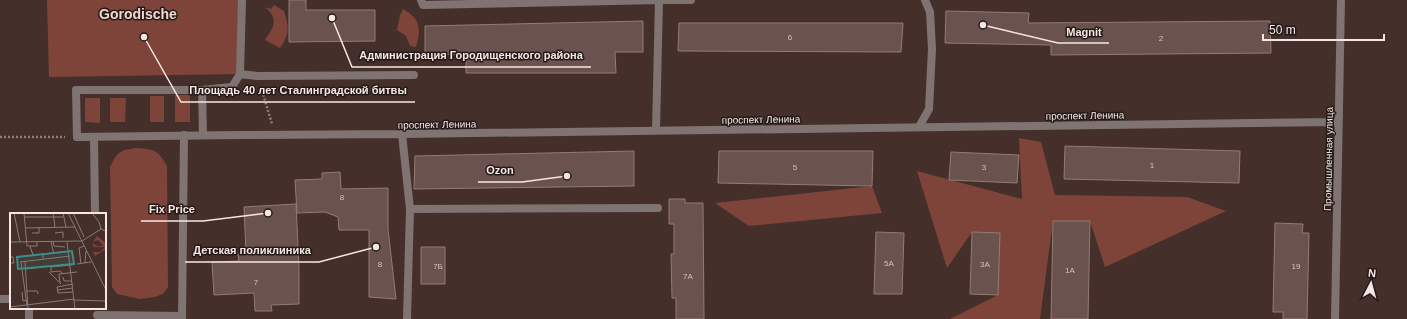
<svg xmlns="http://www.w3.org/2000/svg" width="1407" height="319" viewBox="0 0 1407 319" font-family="Arial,sans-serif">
<rect width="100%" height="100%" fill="#452f2b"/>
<path fill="#7e443a" d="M47 0H239L240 74 49 77Z
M274 5 284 11C289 28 290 33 280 48L265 40C274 27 279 19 265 7L271 9Z
M403 9C421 19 421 29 416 47L410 46 406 36 397 30 400 15Z
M175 95H190V122H175Z
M150 96H164V122H150Z
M85 98H100V123L85 122Z
M110 98H126L125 122H110Z
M1019 138 1041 142 1055 195 1187 197 1226 211 1105 267 1090 221H1053L1040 319H950L998 295 972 232 947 268 917 171 1022 199Z
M137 148C154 149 158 150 167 166L168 287 163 294 155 297 140 299 117 294 112 287 110 167C118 151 120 150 137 148Z
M872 186 882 213 749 226 715 203Z"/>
<path fill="#6a524e" stroke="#947b75" d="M289 0H306V10H375V41L289 42Z
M946 11 1029 13 1028 23 1270 21 1271 53 1051 55V45L945 43Z
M643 21V52H615L616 73H466V55L425 54V26Z
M679 23H903L901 52 678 51Z
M1065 146 1240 151 1239 183 1064 179Z
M634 151V186L414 189 415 156Z
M719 151H873L872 186 718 183Z
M951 152 1019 155 1017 183 949 180Z
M340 172 341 189 388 188V229L396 299 369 297V230H339L338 217 325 212 297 213 295 180 322 179V173Z
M669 199H685V203H703L704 319H676V298H672L671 254H674V224H669Z
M296 204 299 268V304L271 305 272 311H255L254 293 214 295 212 262 239 261 238 254 246 253 244 207Z
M1053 221H1090L1088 319H1051Z
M1275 223 1303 224 1302 233H1309L1307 319H1283V312H1273Z
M876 232 904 233 902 294H874Z
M972 232 1000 233 998 295 970 294Z
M421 247H445V284H421Z"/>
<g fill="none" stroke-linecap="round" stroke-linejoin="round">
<path stroke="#917e7a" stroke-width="2.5" stroke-dasharray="2 2" stroke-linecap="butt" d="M261 87 272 124
M0 137H65"/>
<path stroke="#7f7471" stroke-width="8" d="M421 0 423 5 659 0
M240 74 257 76 414 75
M202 90 232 87 240 74 242 0
M919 127 929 109 932 49 930 12 925 0
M656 130 659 0H691
M77 137 76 90H202L203 135
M0 299H11
M29 308V319"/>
<path stroke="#7f7471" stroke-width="8" d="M402 134 410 209 407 319
M77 137 239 135 402 134 1338 122
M94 137 95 214
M410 209 658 208
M97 315 182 316
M182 319 184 135
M1335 319 1341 0"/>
</g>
<g text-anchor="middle" stroke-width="3" stroke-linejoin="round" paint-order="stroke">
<g font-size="8" fill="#d3c2be">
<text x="790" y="40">6</text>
<text x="1161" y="41">2</text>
<text x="1152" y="168">1</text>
<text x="795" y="170">5</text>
<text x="984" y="170">3</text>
<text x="342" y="200">8</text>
<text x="889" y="266">5А</text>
<text x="380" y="267">8</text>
<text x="985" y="267">3А</text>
<text x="438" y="269">7Б</text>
<text x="1296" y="269">19</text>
<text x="1070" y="273">1А</text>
<text x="688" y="279">7А</text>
<text x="256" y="285">7</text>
</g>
<g font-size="10" fill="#f6e7e4" stroke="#241a18">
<text transform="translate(1085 115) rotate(-1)" y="4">проспект Ленина</text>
<text transform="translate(761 119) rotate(-1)" y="4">проспект Ленина</text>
<text transform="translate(437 124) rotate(-1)" y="4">проспект Ленина</text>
<text transform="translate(1328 159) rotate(-89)" y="4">Промышленная улица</text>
</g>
<g font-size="14" font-weight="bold" fill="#f3d6d0" stroke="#241a18">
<text x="138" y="19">Gorodische</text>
</g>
</g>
<g transform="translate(10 213)">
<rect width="96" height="96" fill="#452f2b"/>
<path d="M87 23 96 30V36L85 43 83 39H90L95 34H84L82 30 87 33H94L88 27 83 29Z" fill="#7e443a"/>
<path fill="none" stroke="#8c7975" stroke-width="1" d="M4 0 10 29M14 0 17 33H27V29M43 0 45 14M53 0 56 14M58 0 96 77M63 0 74 24M82 0 89 9 91 16 96 18M14 4H53M15 15 65 14M22 20H29V14M45 20 53 19V25M0 29 72 28 91 16M41 29 44 41M43 29 44 33 55 34M57 29 65 96M20 33 23 42 33 41M0 44H3L4 50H0M33 46V41L60 38M15 48 18 96M10 49 60 43M11 49 17 93M75 50 76 38M67 51 81 49M71 51 69 35 74 33M15 56 34 54M39 59 51 71M41 59V54L61 52M41 59 50 58 53 61M53 64 54 68H62M50 70 49 61 67 59M63 71 47 74 48 80 63 79M47 77 63 75M17 78H27L28 81M12 79 13 88 16 87M64 87 96 88M0 94 64 86"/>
<path fill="#3d8d86" fill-opacity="0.15" stroke="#3d8d86" stroke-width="2" d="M62 38 64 51 8 56 7 44Z"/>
<rect width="96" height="96" fill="none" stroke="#f6e7e4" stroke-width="2"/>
</g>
<path fill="none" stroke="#f6e7e4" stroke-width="1.5" d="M983 25L1058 43H1109M332 18L352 67H591M144 37L181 102H415M567 176L522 182H478M268 213L203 221H141M376 247L319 262H185"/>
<g fill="#f6e7e4" stroke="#241a18" stroke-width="1.5">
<circle cx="983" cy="25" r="4"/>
<circle cx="332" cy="18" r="4"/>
<circle cx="144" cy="37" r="4"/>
<circle cx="567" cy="176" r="4"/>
<circle cx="268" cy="213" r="4"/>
<circle cx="376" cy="247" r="4"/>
</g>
<g font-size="11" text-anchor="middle" font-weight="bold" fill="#f6e7e4" stroke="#241a18" stroke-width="3" stroke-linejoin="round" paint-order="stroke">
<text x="1084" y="36">Magnit</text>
<text x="471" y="59">Администрация Городищенского района</text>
<text x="298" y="94">Площадь 40 лет Сталинградской битвы</text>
<text x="500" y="174">Ozon</text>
<text x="172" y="213">Fix Price</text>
<text x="252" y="254">Детская поликлиника</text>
</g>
<g transform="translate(1371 283) rotate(6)" stroke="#241a18" stroke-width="3" paint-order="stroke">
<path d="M0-3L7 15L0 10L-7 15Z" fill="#f6e7e4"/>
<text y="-6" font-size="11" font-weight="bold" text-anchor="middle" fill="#f6e7e4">N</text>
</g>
<path d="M1263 34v6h121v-6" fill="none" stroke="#f6e7e4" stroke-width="2"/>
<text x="1269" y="34" font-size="12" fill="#f6e7e4" stroke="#241a18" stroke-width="3" paint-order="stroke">50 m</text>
</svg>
